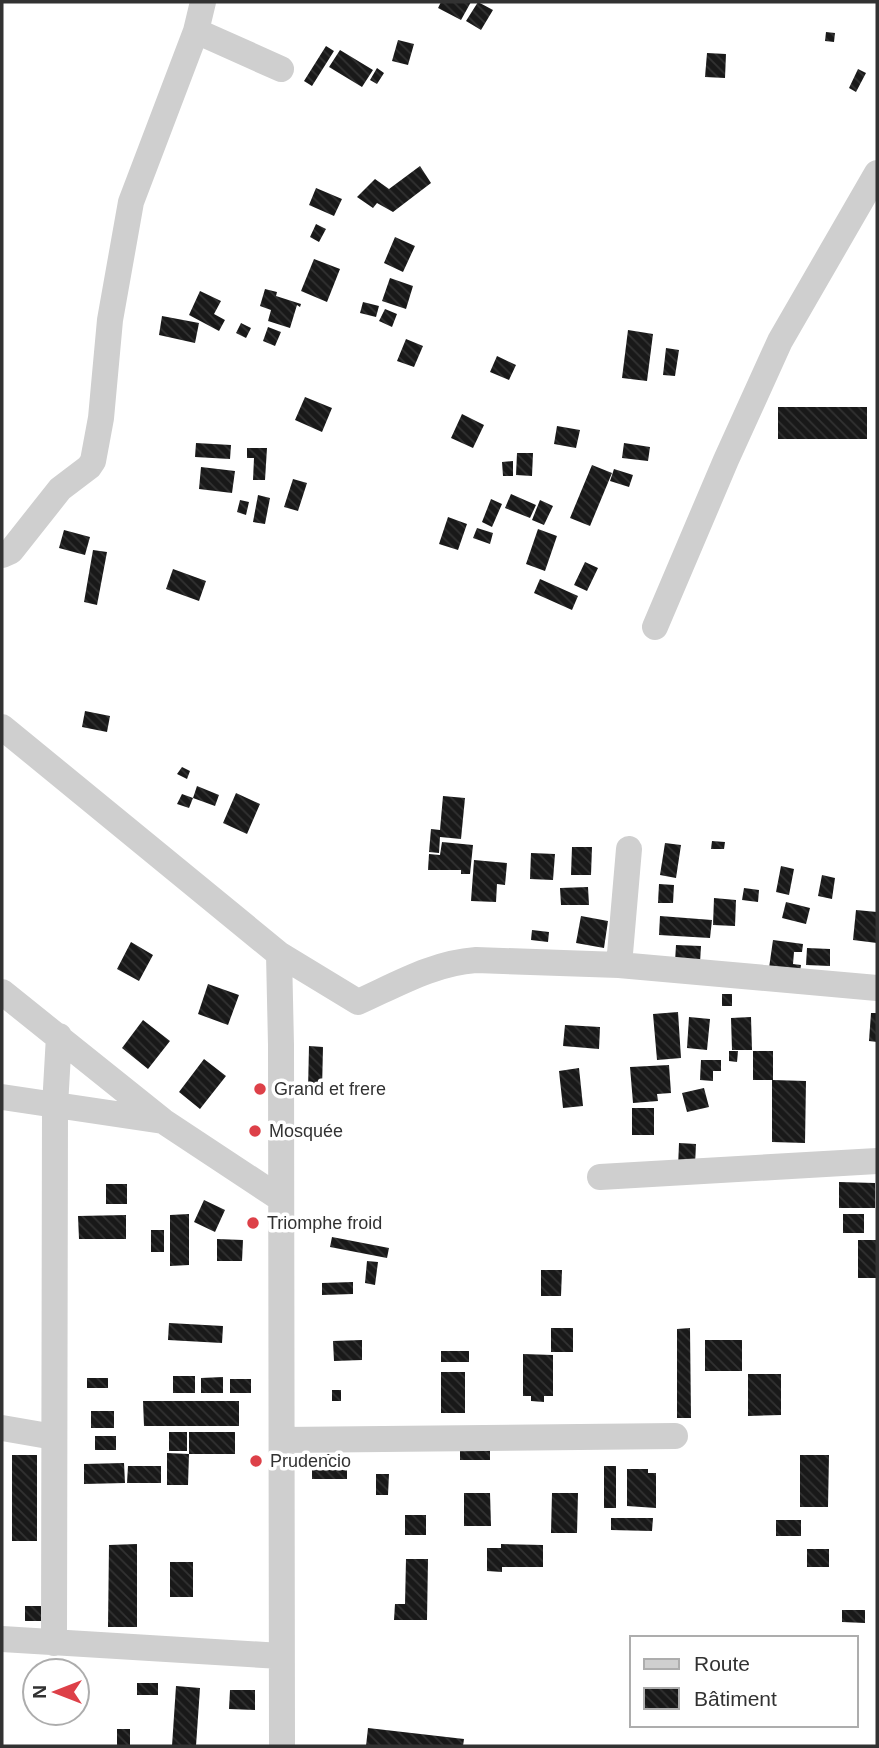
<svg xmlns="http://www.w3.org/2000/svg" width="879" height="1748" viewBox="0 0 879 1748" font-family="Helvetica,sans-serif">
<defs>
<pattern id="building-back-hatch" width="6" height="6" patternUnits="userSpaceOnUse" patternTransform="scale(1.75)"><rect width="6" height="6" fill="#191919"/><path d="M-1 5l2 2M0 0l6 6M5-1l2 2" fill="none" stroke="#323232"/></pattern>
</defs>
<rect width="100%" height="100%" fill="#fff"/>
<path fill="url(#building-back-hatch)" d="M441 2H471L461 20 438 8Z
M478 2 493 10 481 30 466 21Z
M826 32 835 33 834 42 825 41Z
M398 40 414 44 408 65 392 61Z
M326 46 334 51 312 86 304 81Z
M340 50 373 70 362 87 329 67Z
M707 53 726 54 725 78 705 77Z
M377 68 384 73 377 84 370 80Z
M858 69 866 73 856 92 849 88Z
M420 166 431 183 393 212 377 203 373 208 357 197 375 179 389 189Z
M316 188 342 199 334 216 309 205Z
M316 224 326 229 319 242 310 237Z
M395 237 415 246 403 272 384 263Z
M314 259 340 269 327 302 301 291Z
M390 278 413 286 406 309 382 301Z
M265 289 277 292 276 296 301 304 300 307 297 305 290 328 268 321 271 310 260 306Z
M200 291 221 301 214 314 225 320 219 331 189 315Z
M363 302 379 306 376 317 360 313Z
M385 309 397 314 392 327 379 321Z
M162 316 199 323 195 343 159 335Z
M241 323 251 328 246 338 236 333Z
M268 327 281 332 275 346 263 341Z
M628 330 653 334 647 381 622 378Z
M406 339 423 346 414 367 397 361Z
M666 348 679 350 675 376 663 375Z
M497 356 516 365 509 380 490 372Z
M305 397 332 408 322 432 295 420Z
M778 407H867V439H778Z
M462 414 484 425 473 448 451 438Z
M557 426 580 430 576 448 554 444Z
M196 443 231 445 230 459 195 457Z
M624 443 650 447 648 461 622 458Z
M247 448H267L265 480H253L254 458H247Z
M517 453H533L532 476 516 475Z
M513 461V476H503L502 462Z
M592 465 612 473 590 526 570 518Z
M201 467 235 471 232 493 199 489Z
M614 469 633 475 629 487 610 481Z
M293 479 307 483 298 511 284 507Z
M511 494 536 505 530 518 505 508Z
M258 495 270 498 265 524 253 522Z
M491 499 502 504 492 527 482 522Z
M240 500 249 502 246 515 237 512Z
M540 500 553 506 544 525 532 520Z
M448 517 467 524 458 550 439 544Z
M477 528 493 533 490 544 473 538Z
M538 529 557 536 545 571 526 564Z
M64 530 90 537 85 555 59 548Z
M93 550 107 552 97 605 84 602Z
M585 562 598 568 587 591 574 585Z
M173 569 206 581 199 601 166 589Z
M540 579 578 596 572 610 534 593Z
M85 711 110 716 107 732 82 727Z
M182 767 190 771 187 779 177 774Z
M197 786 219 795 215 806 193 798Z
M236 793 260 804 247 834 223 823Z
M182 794 193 798 189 808 177 804Z
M443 796 465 798 461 839 440 837 439 853 429 852 431 829 440 830Z
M712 841 725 842 724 849H711Z
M442 842 473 845 470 874H461V870H428L429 854 440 855Z
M665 843 681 845 676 878 660 875Z
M572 847H592L591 875H571Z
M531 853 555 854 553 880 530 879Z
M474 860 507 863 505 885 497 884 496 902 471 901Z
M781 866 794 869 789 895 776 892Z
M822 875 835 878 832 899 818 896Z
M659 884 674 885 673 903H658Z
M588 887 589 905H561L560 888Z
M744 888 759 890 758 902 742 900Z
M714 898 736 900 735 926 713 925Z
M786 902 810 908 806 924 782 918Z
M856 910 877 912V943L853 940Z
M581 916 608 921 604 948 576 943Z
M660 916 712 920 710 938 659 935Z
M532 930 549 932 548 942 531 940Z
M773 940 803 944 802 952H794L793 964 801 965 800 972 769 968Z
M131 942 153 955 139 981 117 969Z
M676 945 701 946 700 963 675 962Z
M807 948 830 949V966L806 965Z
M208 984 239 995 228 1025 198 1014Z
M722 994H732V1006H722Z
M678 1012 681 1058 657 1060 653 1014Z
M871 1013H877V1042L869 1041Z
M689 1017 710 1019 707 1050 687 1048Z
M751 1017 752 1050H732L731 1018Z
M143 1020 170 1041 148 1069 122 1048Z
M565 1025 600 1027 599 1049 563 1046Z
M309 1046 323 1047 322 1090H308Z
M729 1051H738L737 1062 729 1061Z
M753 1051H773V1080H753Z
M204 1059 226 1076 200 1109 179 1092Z
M701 1060H721V1071H713V1081L700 1080Z
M669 1065 671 1093 657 1094 658 1101 633 1103 630 1067Z
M579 1068 583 1106 563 1108 559 1071Z
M772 1080 806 1081 805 1143 772 1142Z
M704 1088 709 1107 687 1112 682 1093Z
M632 1108H654V1135H632Z
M679 1143 696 1144 695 1165 678 1168Z
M839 1182 875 1183V1208H839Z
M106 1184H127V1204H106Z
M204 1200 225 1210 215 1232 194 1222Z
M189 1214V1265L170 1266V1215Z
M843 1214H864V1233H843Z
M126 1215V1239H79L78 1216Z
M151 1230H164V1252H151Z
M332 1237 389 1248 387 1258 330 1247Z
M217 1239 243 1240 242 1261H217Z
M858 1240H877V1278H858Z
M367 1261 378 1262 375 1285 365 1283Z
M541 1270H562L561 1296H541Z
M353 1282V1294L322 1295V1283Z
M169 1323 223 1326 222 1343 168 1340Z
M551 1328H573V1352H551Z
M690 1328 691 1418H677V1329Z
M362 1340V1360L334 1361 333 1341Z
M705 1340H742V1371H705Z
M441 1351H469V1362H441Z
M523 1354 553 1355V1396H544V1402L531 1401V1396H523Z
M441 1372H465V1413H441Z
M748 1374H781V1415L748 1416Z
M173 1376H195V1393H173Z
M223 1377V1393H201V1378Z
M87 1378H108V1388H87Z
M230 1379H251V1393H230Z
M332 1390H341V1401H332Z
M143 1401H239V1426H144Z
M91 1411H114V1428H91Z
M169 1432H187V1451H169Z
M189 1432H235V1454H189Z
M95 1436H116V1450H95Z
M460 1444H490V1460H460Z
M167 1453 189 1454 188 1485H167Z
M312 1454H347V1479H312Z
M12 1455H37V1541H12Z
M800 1455H829L828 1507H800Z
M124 1463 125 1483 84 1484V1464Z
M128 1466H161V1483H127Z
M604 1466H616V1508H604Z
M627 1469H648V1473H656V1508L627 1506Z
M376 1474H389L388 1495H376Z
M464 1493H490L491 1526H464Z
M552 1493H578L577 1533H551Z
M405 1515H426V1535H405Z
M611 1518H653L652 1531 611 1530Z
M776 1520H801V1536H776Z
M137 1544V1627H108L109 1545Z
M501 1544 543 1545V1567H502V1572L487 1571V1548H501Z
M807 1549H829V1567H807Z
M406 1559H428L427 1620H394L395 1604H405Z
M170 1562H193V1597H170Z
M25 1606H41V1621H25Z
M842 1610H865V1623L842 1622Z
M137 1683H158V1695H137Z
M176 1686 200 1688 196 1746H172Z
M230 1690H255V1710L229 1709Z
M368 1728 464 1739 463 1746H366Z
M117 1729H130V1746H117Z"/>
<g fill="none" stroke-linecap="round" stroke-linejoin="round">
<path stroke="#cfcfcf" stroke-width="26" d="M196 31 281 69
M2 555 11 551 60 489 89 467 93 461 101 418 110 320 131 202 196 31 203 2
M655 627 726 460 780 341 877 173
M2 727 279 954 358 1002C396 985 433 963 476 960L619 965 877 988
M279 954 281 1045 282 1746
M619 965 629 849
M2 992 163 1121 281 1199
M2 1097 163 1121
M600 1177 877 1161
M2 1428 54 1437
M282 1440 675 1436
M2 1639 281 1656
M54 1643 55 1106 59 1036"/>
</g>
<g fill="#dd4048" stroke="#fff" stroke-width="2.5">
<circle cx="260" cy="1089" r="7"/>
<circle cx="255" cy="1131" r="7"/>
<circle cx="253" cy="1223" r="7"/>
<circle cx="256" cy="1461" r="7"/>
</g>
<g text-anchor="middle" stroke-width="7" stroke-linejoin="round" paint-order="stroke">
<g font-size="18" fill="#323232" stroke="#fff" text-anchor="start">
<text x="274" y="1095">Grand et frere</text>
<text x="269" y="1137">Mosquée</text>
<text x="267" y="1229">Triomphe froid</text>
<text x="270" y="1467">Prudencio</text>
</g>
</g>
<rect width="879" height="1748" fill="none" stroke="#323232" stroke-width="7"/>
<rect x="630" y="1636" width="228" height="91" fill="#ffffff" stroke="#adadad" stroke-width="2"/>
<rect x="644" y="1659" width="35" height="10" fill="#cfcfcf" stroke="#adadad" stroke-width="2"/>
<text x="694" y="1671" font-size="21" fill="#323232">Route</text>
<rect x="644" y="1688" width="35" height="21" fill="url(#building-back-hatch)" stroke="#adadad" stroke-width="2"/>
<text x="694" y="1706" font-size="21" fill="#323232">Bâtiment</text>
<g transform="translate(56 1692) rotate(270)"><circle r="33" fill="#ffffff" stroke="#adadad" stroke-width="2"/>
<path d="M0-5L12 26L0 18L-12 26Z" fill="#dd4048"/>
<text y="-10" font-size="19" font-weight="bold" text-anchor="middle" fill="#323232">N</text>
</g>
</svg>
